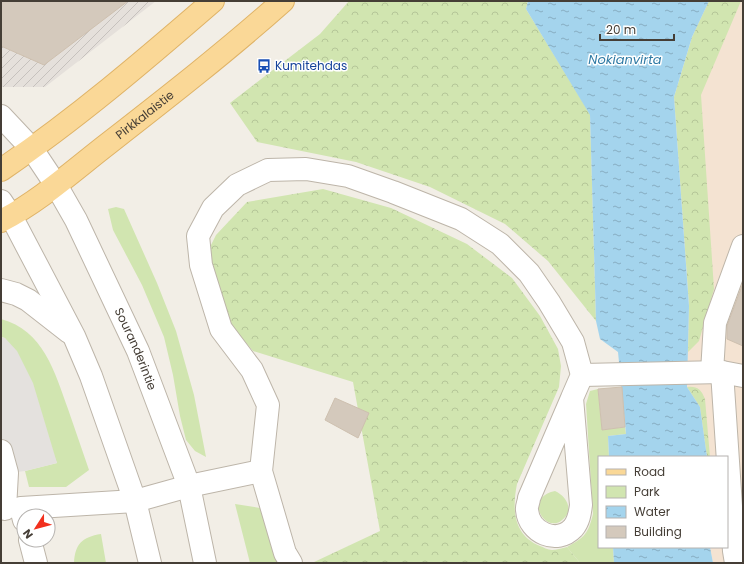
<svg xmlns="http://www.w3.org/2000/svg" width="744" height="564" viewBox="0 0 744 564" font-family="Poppins,sans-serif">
<defs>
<pattern id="industrial-furrows" width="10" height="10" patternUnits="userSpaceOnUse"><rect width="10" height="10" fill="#e5e0db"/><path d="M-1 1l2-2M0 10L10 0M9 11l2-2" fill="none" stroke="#c6c1bd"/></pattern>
<pattern id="forest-crowns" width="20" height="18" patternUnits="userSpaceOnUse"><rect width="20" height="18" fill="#d1e5b0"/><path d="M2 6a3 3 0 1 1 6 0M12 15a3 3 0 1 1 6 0" fill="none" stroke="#b5c698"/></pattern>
<pattern id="water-ripples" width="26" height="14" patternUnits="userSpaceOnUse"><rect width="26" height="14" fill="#a4d4ed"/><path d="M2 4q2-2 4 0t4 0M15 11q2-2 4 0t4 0" fill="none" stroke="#87adc1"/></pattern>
</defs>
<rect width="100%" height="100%" fill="#f2eee6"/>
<path fill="#f4e3d2" d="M709 1H743V563H713L710 547H727V457H707L700 408 687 387 694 32Z"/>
<path fill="url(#industrial-furrows)" d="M1 1H156L45 87H1Z"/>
<path fill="#d1e5b0" d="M116 207 124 209 157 283 176 331 194 395 206 457 195 451 186 440 180 416 173 375 164 337 142 285 113 230 108 209Z
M1 319C43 330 55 372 68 409 75 429 82 450 89 470L66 487H29L25 471 57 463 5 338 1 337Z
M598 389 602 430 625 427 626 434 608 436 609 457H599V547H613L614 563H580L567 547C585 537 588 534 593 514L586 404 590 391Z
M555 491C564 495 573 506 566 516 548 540 521 498 555 491Z
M235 504 260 508 280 563H250Z
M101 534 106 563H74C75 544 82 537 101 534Z"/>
<path fill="url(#forest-crowns)" d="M349 1H528L526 9 590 114 596 321 548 261 505 224 430 187 356 162 257 142 230 103 320 34Z
M709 1H741L701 95 714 289 699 341 688 352 689 305 674 97 692 37Z
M323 189 391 208 467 244 512 278 540 316 558 349 561 366 559 387 517 484C512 509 513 535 540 546 543 547 548 550 552 550 556 550 562 548 567 547L580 563H312L380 531 353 382 253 351 230 324 208 263 210 247 216 235 247 202Z
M687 387C697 386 701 389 705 399L710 457H707L700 407Z"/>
<path fill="#e4e1de" d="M1 337 5 338 17 351 33 383 57 463 25 471 1 474Z"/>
<path fill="url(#water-ripples)" d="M528 1H709L692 37 674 97 689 306 687 387 700 407 707 457H609L608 436 626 434 618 352 600 339 596 321 590 115 526 9Z
M613 547H710L713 563H614Z"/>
<path fill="#d4c9bc" stroke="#cec0af" d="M1 1H128L44 65 1 46Z
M743 283V346L727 339V326Z
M622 387 625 427 602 430 598 389Z
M335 398 369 413 358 438 325 420Z"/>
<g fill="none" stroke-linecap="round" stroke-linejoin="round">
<defs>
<g id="minor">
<path id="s1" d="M1 116 32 149 56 185 76 220 138 351 189 486 205 563"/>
<path d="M1 201 11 216 74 336 91 376 135 501 150 563"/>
<path d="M1 290 16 294 28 300 69 332"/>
<path d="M712 372 715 323 743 246"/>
<path d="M722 372 734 551 736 563"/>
<path d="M582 375 722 372 743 376"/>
<path d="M1 451 7 473 5 509"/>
<path d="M24 520 21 508 135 501 189 486 261 471"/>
<path d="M30 540 36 563"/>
<path d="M291 563 285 553 261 471 268 405 252 370 221 329 201 265 198 236 213 208 237 185 268 170 306 169 348 176 393 192 461 219 500 244 529 273 549 302 573 342 582 375 572 398 581 505C580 513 579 521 573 528 557 545 529 533 527 510 526 507 529 502 529 498L572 398"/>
</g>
<g id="major">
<path d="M1 170C76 119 145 60 213 1"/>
<path id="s2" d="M1 221C40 201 74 170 109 143 168 97 227 51 283 1"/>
</g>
</defs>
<use href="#minor" stroke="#bdb5a9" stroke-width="24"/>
<use href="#major" stroke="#dfb367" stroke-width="24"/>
<use href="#minor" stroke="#fff" stroke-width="22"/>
<use href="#major" stroke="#fad897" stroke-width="22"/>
</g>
<defs>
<symbol id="bus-bare" viewBox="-9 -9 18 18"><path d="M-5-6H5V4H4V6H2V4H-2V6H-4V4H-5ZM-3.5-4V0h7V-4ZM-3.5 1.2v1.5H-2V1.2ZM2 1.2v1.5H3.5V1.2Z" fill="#1a4fb4" stroke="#fff" stroke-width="2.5" paint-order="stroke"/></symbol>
</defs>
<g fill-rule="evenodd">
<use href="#bus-bare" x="254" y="56" width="20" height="20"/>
</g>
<g text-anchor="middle" stroke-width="3" stroke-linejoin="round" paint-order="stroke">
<g font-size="12" fill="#164399" stroke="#fff" text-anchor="start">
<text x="275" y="70">Kumitehdas</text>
</g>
<g font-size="12" fill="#453e36" stroke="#fff">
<text dy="4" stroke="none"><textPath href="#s2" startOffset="179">Pirkkalaistie</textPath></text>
<text dy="4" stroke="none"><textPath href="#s1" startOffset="271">Souranderintie</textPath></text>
</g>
<g font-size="13" font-style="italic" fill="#317ba5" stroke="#fff">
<text x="625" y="64">Nokianvirta</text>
</g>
</g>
<rect width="744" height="564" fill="none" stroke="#453e36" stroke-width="4"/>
<rect x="598" y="456" width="130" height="92" fill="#ffffff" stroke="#b5b2af"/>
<rect x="606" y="469" width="20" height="6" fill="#fad897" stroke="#b5b2af"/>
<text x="634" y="476" font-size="12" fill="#453e36">Road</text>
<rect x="606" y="486" width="20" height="12" fill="#d1e5b0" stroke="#b5b2af"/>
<text x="634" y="496" font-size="12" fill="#453e36">Park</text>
<rect x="606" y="506" width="20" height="12" fill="url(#water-ripples)" stroke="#b5b2af"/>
<text x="634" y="516" font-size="12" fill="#453e36">Water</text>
<rect x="606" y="526" width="20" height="12" fill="#d4c9bc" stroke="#b5b2af"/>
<text x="634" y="536" font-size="12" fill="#453e36">Building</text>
<g transform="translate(36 528) rotate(234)"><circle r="19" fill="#ffffff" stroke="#b5b2af"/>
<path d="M0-3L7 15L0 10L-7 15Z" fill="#f2301e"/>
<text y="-6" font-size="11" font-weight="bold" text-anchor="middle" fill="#453e36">N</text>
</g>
<path d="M600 34v6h74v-6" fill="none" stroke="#453e36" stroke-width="2"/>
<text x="606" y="34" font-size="12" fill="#453e36" stroke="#ffffff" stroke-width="3" paint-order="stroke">20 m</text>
</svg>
